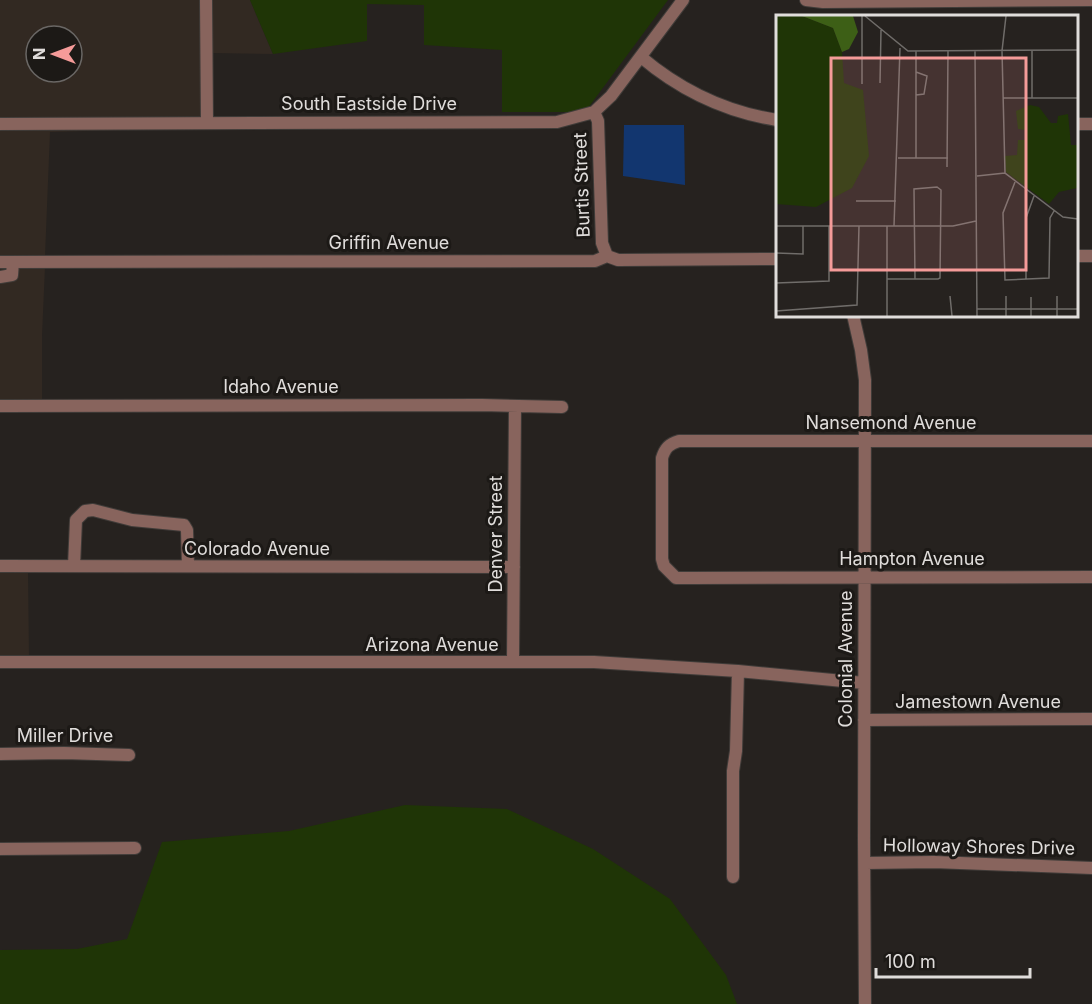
<svg xmlns="http://www.w3.org/2000/svg" width="1092" height="1004" viewBox="0 0 1092 1004" font-family="Inter,sans-serif">
<rect width="100%" height="100%" fill="#26221f"/>
<path fill="#322922" fill-rule="evenodd" d="M0 0H200L201 117 0 119ZM36 36H72V72H36Z
M212 0H250L273 54 212 53Z
M200 128 50 132 45 257H0V129Z
M45 267 42 336V401L0 400V268Z
M0 571H28L29 657 0 656Z"/>
<path fill="#1f3506" d="M250 0H668L588 108 575 112H502V50L424 45V5L367 4V41L273 54Z
M405 805 507 809 593 849 670 899 726 975 737 1004H0V950L77 949 127 939 162 842 289 831Z"/>
<path fill="#12366f" d="M624 125H684L685 185 623 176Z"/>
<g fill="none" stroke-linecap="round" stroke-linejoin="round">
<defs>
<path id="minor" d="M206 0 207 122
M806 0 823 2 1092 0
M641 57C680 90 726 112 777 120
M594 112 598 121 602 243 607 256
M0 124 557 122 594 112 611 96 683 0
M1076 124H1092
M1076 256H1092
M0 262 595 261 607 256 618 260 777 259
M0 277 12 275 13 262
M853 315 861 350 865 380 864 839 865 1004
M0 406 482 405 562 407
M1092 441H679C669 444 665 448 662 458V559L664 566 676 578H690L1092 577
M0 566 514 567
M74 566 76 520 85 511 93 510 132 520 184 525 187 530 188 566
M0 662H594L738 671 864 683
M513 662 515 406
M864 720 1092 719
M0 754 64 753 129 755
M0 849 135 848
M865 863 934 862 1092 868
M733 877V771L736 751 738 671"/>
</defs>
<use href="#minor" stroke="#403c39" stroke-width="14"/>
<use href="#minor" stroke="#88645d" stroke-width="12"/>
</g>
<g text-anchor="middle" stroke-width="6" stroke-linejoin="round" paint-order="stroke">
<g font-size="18" fill="#e0dddb" stroke="#1c1916">
<text x="369" y="110">South Eastside Drive</text>
<text transform="translate(582 185) rotate(-92)" y="6">Burtis Street</text>
<text x="389" y="249">Griffin Avenue</text>
<text x="281" y="393">Idaho Avenue</text>
<text x="891" y="429">Nansemond Avenue</text>
<text transform="translate(496 534) rotate(-90)" y="6">Denver Street</text>
<text x="257" y="555">Colorado Avenue</text>
<text x="912" y="565">Hampton Avenue</text>
<text x="432" y="651">Arizona Avenue</text>
<text transform="translate(846 659) rotate(-90)" y="6">Colonial Avenue</text>
<text x="978" y="708">Jamestown Avenue</text>
<text x="65" y="742">Miller Drive</text>
<text transform="translate(979 847) rotate(1)" y="6">Holloway Shores Drive</text>
</g>
</g>
<g transform="translate(776 15)">
<rect width="302" height="302" fill="#26221f"/>
<path d="M0 1H26L57 13 66 37 68 68 87 75 93 141 76 173 40 192 0 189ZM254 90 263 92 275 108H281L282 101 292 99 295 130H301V173L283 177 273 189 230 157 229 141 241 140 242 125H250V115L242 114 240 96Z" fill="#1f3506"/>
<path d="M26 1H77L82 17 73 34 66 37 57 13Z" fill="#3d5f16"/>
<path fill="none" stroke="#706d6a" stroke-width="1.5" d="M89 1 132 36 302 35M230 1 226 36 229 158 287 202 302 204M140 36V143M199 36 201 301M104 68 105 15M86 69V1M140 80 148 79 151 61 140 57M227 83H302M256 83V35M122 143H172M171 152 172 36M201 161 229 158M239 167 227 198 229 265 273 263 274 203 278 196M80 186H120M0 211H177L200 206M111 211V301M118 211 124 33M0 238 27 239V211M111 264H162L164 263 165 175 161 172 138 174 139 264M250 265V203L258 181M0 268 53 266V211M174 281 176 301M230 281V301M281 281V301M255 282V301M201 294H302M0 296 81 290 83 211"/>
<path fill="#f59b99" fill-opacity="0.15" stroke="#f59b99" stroke-width="3" d="M55 43H250V255H55Z"/>
<rect width="302" height="302" fill="none" stroke="#e0dddb" stroke-width="3"/>
</g>
<g transform="translate(54 54) rotate(270)"><circle r="28" fill="#1c1916" stroke="#6a6765" stroke-width="1.5"/>
<path d="M0-4.5L10 22L0 15L-10 22Z" fill="#f59b99"/>
<text y="-9" font-size="16" font-weight="bold" text-anchor="middle" fill="#e0dddb">N</text>
</g>
<path d="M876 968v9h154v-9" fill="none" stroke="#e0dddb" stroke-width="3"/>
<text x="885" y="968" font-size="18" fill="#e0dddb" stroke="#1c1916" stroke-width="4.5" paint-order="stroke">100 m</text>
</svg>
